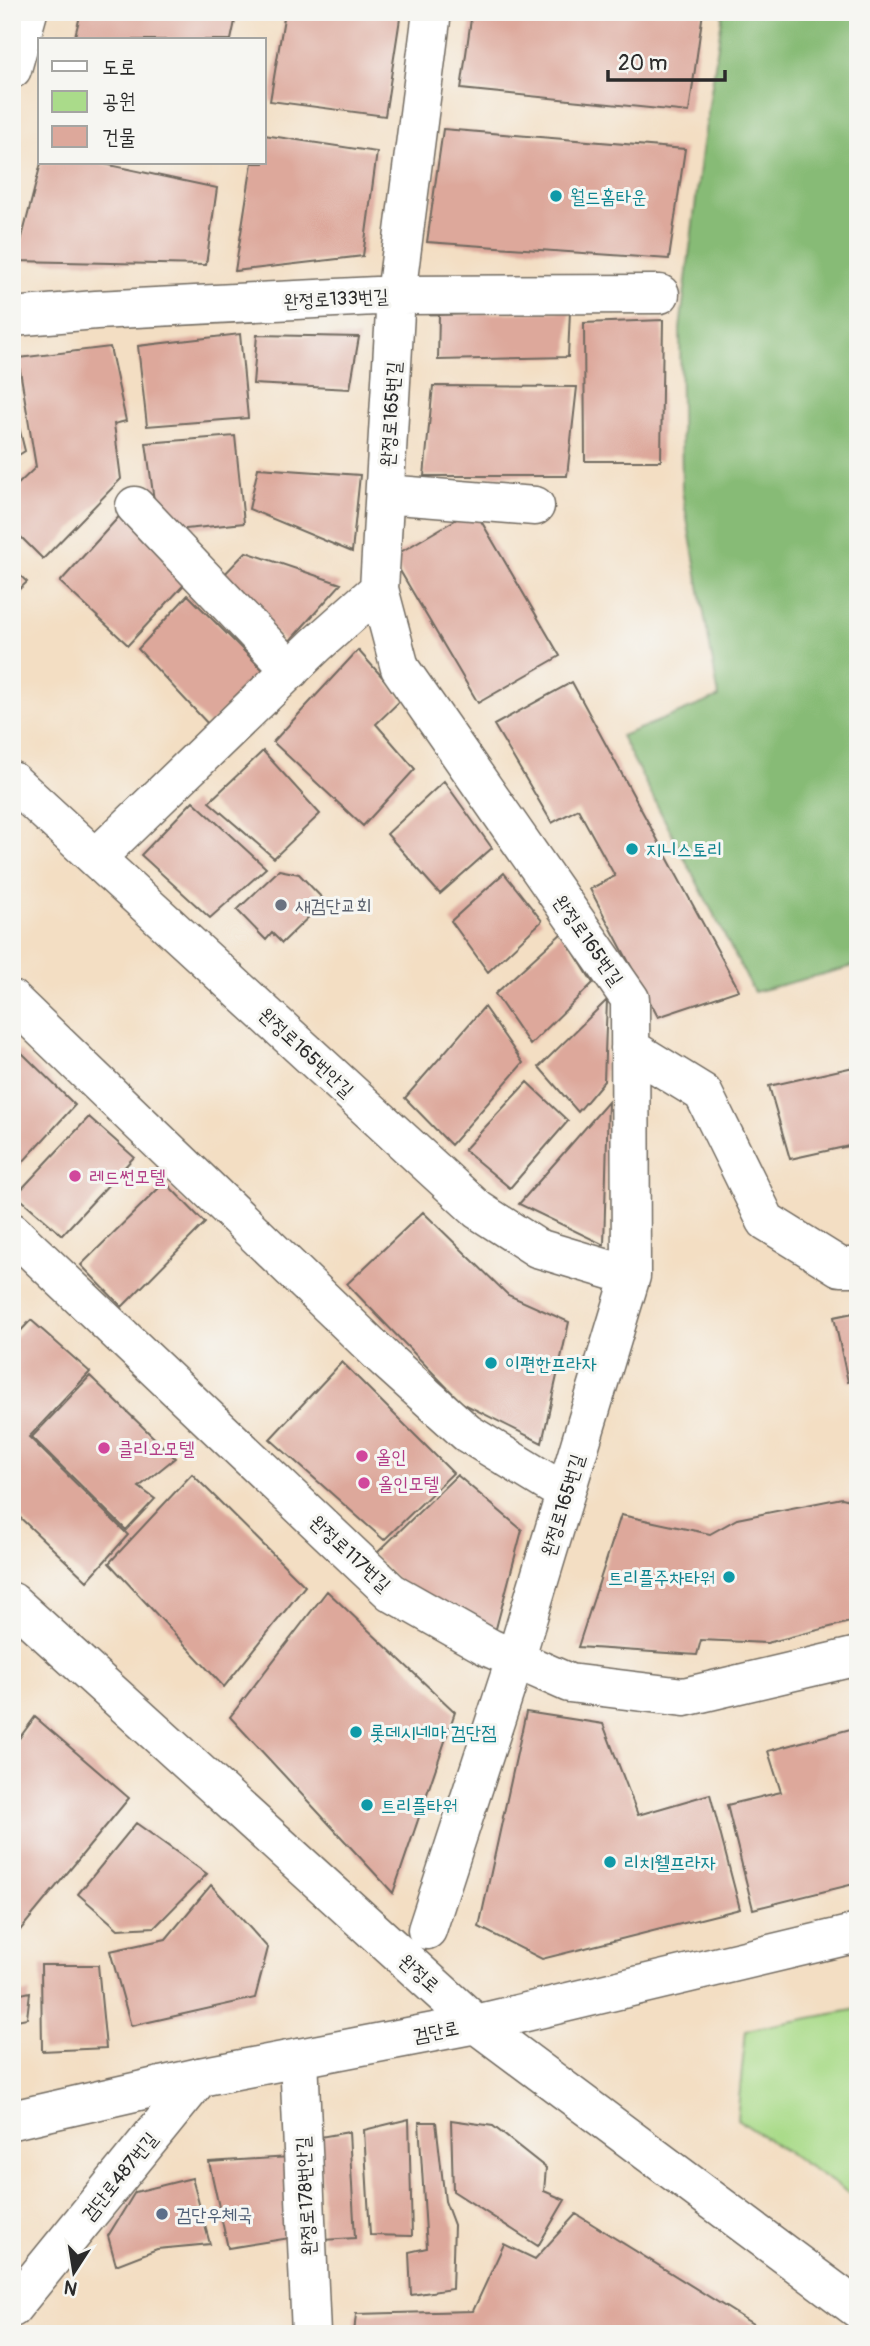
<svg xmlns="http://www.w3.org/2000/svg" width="870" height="2346" viewBox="0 0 870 2346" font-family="Pangolin,'Poor Story',sans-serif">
<rect width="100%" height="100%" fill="#f6f6f2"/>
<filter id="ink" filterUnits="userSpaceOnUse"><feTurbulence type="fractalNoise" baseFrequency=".0143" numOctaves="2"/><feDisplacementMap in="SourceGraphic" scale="14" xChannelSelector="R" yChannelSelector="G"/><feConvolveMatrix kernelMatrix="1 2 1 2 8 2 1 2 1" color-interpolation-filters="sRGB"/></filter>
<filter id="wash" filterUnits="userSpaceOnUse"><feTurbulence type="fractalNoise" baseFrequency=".00686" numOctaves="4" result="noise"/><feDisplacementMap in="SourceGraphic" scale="28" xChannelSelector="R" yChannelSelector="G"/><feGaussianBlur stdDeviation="1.57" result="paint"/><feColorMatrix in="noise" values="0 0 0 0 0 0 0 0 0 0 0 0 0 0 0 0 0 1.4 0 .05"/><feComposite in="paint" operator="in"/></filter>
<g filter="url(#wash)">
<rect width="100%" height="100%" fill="#f3dec3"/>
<path fill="#aadb8a" stroke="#6a835a" stroke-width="2" d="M858 2009V2199L737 2119 746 2030Z"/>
<path fill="#87bb76" stroke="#597350" stroke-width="2" d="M723 12H858V965L754 992 621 736 719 697 682 491 680 329 702 151Z"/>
<g id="blocks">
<path fill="#dda89b" d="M81 12H237L231 40H74Z
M285 12H401L385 116 270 101Z
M472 12H703L689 112 461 89Z
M443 129 685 149 669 259 427 242Z
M264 135 377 152 363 256 235 271 252 163H264Z
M41 163H100L217 188 206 265 16 261Z
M570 311 568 357 438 360 439 315Z
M663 320 661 461H585L584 323Z
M240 334 248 418 147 426 138 346Z
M257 335 359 337 350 389 253 384Z
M110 347 126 421 114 424 121 479 43 559 12 528V490L36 467 18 358Z
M433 386 577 387 567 476H424Z
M13 403 25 451 12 459V404Z
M235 436 244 523 176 530 155 508 146 443Z
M258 468 360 475 352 552 249 509Z
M474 509 560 656 478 703 392 557Z
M124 511 193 575 128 645 60 582Z
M246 552 341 584 287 644 220 579Z
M12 568 27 582 12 596Z
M188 595 263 670 209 725 138 649Z
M358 650 402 699 376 724 415 769 363 826 273 742Z
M572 682 739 990 658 1017 590 889 615 876 578 809 552 823 494 725Z
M263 751 320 814 274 858 209 802Z
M444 781 492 848 440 894 387 834Z
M193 801 266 868 210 918 141 855Z
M279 870 299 874 325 901 282 943 272 933 266 940 237 910Z
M504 873 542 921 488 972 451 921Z
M562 933 593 983 530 1045 495 994Z
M607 1000 604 1081 578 1112 539 1067Z
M484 1007 523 1063 451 1145 405 1098Z
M19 1050 75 1105 12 1174V1057Z
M858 1066V1144L790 1159 769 1086Z
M527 1082 568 1121 510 1188 464 1150Z
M608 1102 604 1245 519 1204Z
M89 1117 134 1157 62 1235 16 1195Z
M165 1182 205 1223 122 1307 81 1265Z
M423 1212 508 1295 569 1322 542 1443 462 1403 347 1284Z
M858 1312V1379L848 1382 834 1317Z
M31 1320 90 1372 29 1437 128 1535 87 1581 12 1510V1340Z
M342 1362 453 1473 384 1540 270 1439Z
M90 1376 175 1458 139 1487 155 1499 126 1530 32 1437Z
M192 1474 305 1586 224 1687 109 1563Z
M457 1475 522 1530 494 1636 399 1581 375 1555Z
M842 1498 858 1502V1620L767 1643 701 1640 697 1655 578 1647 621 1515 710 1534 737 1519Z
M327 1591 455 1712 393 1893 230 1717Z
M526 1712 603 1724 638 1815 710 1794 740 1909 542 1959 479 1927Z
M35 1717 129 1798 12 1940V1748Z
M858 1727V1883L753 1909 727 1805 781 1792 768 1751Z
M136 1823 207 1874 155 1927 118 1929 78 1894Z
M211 1885 268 1948 255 1998 131 2026 110 1951 166 1939Z
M41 1965H98L106 2048 42 2051Z
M30 1992 27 2018 12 2021V1996Z
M409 2119 412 2236 370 2235 364 2130Z
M451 2120 493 2126 546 2168 544 2191 565 2200 538 2246 453 2191Z
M419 2122H436L445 2201 454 2225 452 2289 411 2295 409 2252 427 2248Z
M349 2132 355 2238 323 2240 320 2137Z
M290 2157V2238L228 2248 209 2162Z
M192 2178 210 2244 157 2249 116 2265 108 2236 135 2192Z
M576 2214 769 2334H354L356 2314 473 2311 504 2244 535 2259Z"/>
</g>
</g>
<g filter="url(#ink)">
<use href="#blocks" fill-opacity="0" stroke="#716a60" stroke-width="2"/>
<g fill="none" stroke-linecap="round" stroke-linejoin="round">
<defs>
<path id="minor" d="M12 69 28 12
M12 317 96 310 396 295 660 294
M385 494 535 506
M135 506 291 670
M12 781 478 1210 537 1248 631 1276
M96 858 316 645 379 589
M12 1000 386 1360 467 1433 565 1493
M630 1048 703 1093 766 1221 840 1267H858
M12 1232 391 1592 490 1648 569 1683 684 1697 858 1656
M427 1930 515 1660 631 1276 630 999 400 668 379 589 396 295 432 12
M299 2058 311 2334
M12 2308 200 2077"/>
<path id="major" d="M12 1602 476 2024 858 2309
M12 2120 200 2077 476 2024 858 1933"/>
</defs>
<use href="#minor" stroke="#716a60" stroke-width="41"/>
<use href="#major" stroke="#716a60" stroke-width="41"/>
<use href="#minor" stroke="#fff" stroke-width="38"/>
<use href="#major" stroke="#fff" stroke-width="38"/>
</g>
</g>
<g fill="#0f9aa8" stroke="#f6f6f2" stroke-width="2.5">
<circle cx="556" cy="196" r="7"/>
<circle cx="632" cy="849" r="7"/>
<circle cx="491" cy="1363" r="7"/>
<circle cx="729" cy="1577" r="7"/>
<circle cx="356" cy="1732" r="7"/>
<circle cx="367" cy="1805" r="7"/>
<circle cx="610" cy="1862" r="7"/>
</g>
<circle fill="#6b7280" stroke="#f6f6f2" stroke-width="2.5" cx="281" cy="905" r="7"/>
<g fill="#d1479c" stroke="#f6f6f2" stroke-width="2.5">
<circle cx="75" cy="1176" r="7"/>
<circle cx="104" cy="1448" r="7"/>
<circle cx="362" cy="1456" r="7"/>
<circle cx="364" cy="1483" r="7"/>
</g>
<circle fill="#5c6f8a" stroke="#f6f6f2" stroke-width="2.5" cx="162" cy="2214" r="7"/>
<g text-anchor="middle" stroke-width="6" stroke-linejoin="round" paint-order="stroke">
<g font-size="19" fill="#0d838f" stroke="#f6f6f2" text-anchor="start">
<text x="570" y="203">월드홈타운</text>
<text x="646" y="856">지니스토리</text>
<text x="505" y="1370">이편한프라자</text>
<text x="715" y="1584" text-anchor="end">트리플주차타워</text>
<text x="370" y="1739">롯데시네마 검단점</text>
<text x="381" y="1812">트리플타워</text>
<text x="624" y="1869">리치웰프라자</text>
</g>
<g font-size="19" fill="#2b2b2b" stroke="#f6f6f2">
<text transform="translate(336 298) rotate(-3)" y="7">완정로133번길</text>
<text transform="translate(390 414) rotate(-86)" y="7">완정로165번길</text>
<text transform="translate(589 940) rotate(55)" y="7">완정로165번길</text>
<text transform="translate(307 1052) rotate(43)" y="7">완정로165번안길</text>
<text transform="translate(562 1505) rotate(-73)" y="7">완정로165번길</text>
<text transform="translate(351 1553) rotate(43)" y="7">완정로117번길</text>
<text transform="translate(420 1973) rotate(42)" y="7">완정로</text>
<text transform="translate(436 2031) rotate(-11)" y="7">검단로</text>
<text transform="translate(119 2176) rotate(-51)" y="7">검단로487번길</text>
<text transform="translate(305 2196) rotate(-93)" y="7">완정로178번안길</text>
</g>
<g font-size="19" fill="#5b616d" stroke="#f6f6f2" text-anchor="start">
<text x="295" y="912">새검단교회</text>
</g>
<g font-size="19" fill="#b23c85" stroke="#f6f6f2" text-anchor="start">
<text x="89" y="1183">레드썬모텔</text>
<text x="118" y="1455">클리오모텔</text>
<text x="376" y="1463">올인</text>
<text x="378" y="1490">올인모텔</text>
</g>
<g font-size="19" fill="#4e5e75" stroke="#f6f6f2" text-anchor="start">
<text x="176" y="2221">검단우체국</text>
</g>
</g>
<rect width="870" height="2346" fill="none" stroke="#f6f6f2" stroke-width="42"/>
<rect x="38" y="38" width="228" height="126" fill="#f6f6f2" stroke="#a5a5a2" stroke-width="2"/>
<rect x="52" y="61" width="35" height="10" fill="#ffffff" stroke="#a5a5a2" stroke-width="2"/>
<text x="102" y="74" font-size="21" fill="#2b2b2b">도로</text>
<rect x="52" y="91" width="35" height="21" fill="#aadb8a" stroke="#a5a5a2" stroke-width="2"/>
<text x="102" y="108" font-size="21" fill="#2b2b2b">공원</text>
<rect x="52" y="126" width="35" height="21" fill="#dda89b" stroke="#a5a5a2" stroke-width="2"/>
<text x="102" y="144" font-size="21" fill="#2b2b2b">건물</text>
<g transform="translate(74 2272) rotate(192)" stroke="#f6f6f2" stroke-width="5" paint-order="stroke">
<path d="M0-5L12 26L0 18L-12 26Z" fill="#2b2b2b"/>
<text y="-10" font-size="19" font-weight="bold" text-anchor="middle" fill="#2b2b2b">N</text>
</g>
<path d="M608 70v10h117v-10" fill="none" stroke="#2b2b2b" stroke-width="3.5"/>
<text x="618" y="70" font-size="21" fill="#2b2b2b" stroke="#f6f6f2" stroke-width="5" paint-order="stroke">20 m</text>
</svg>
